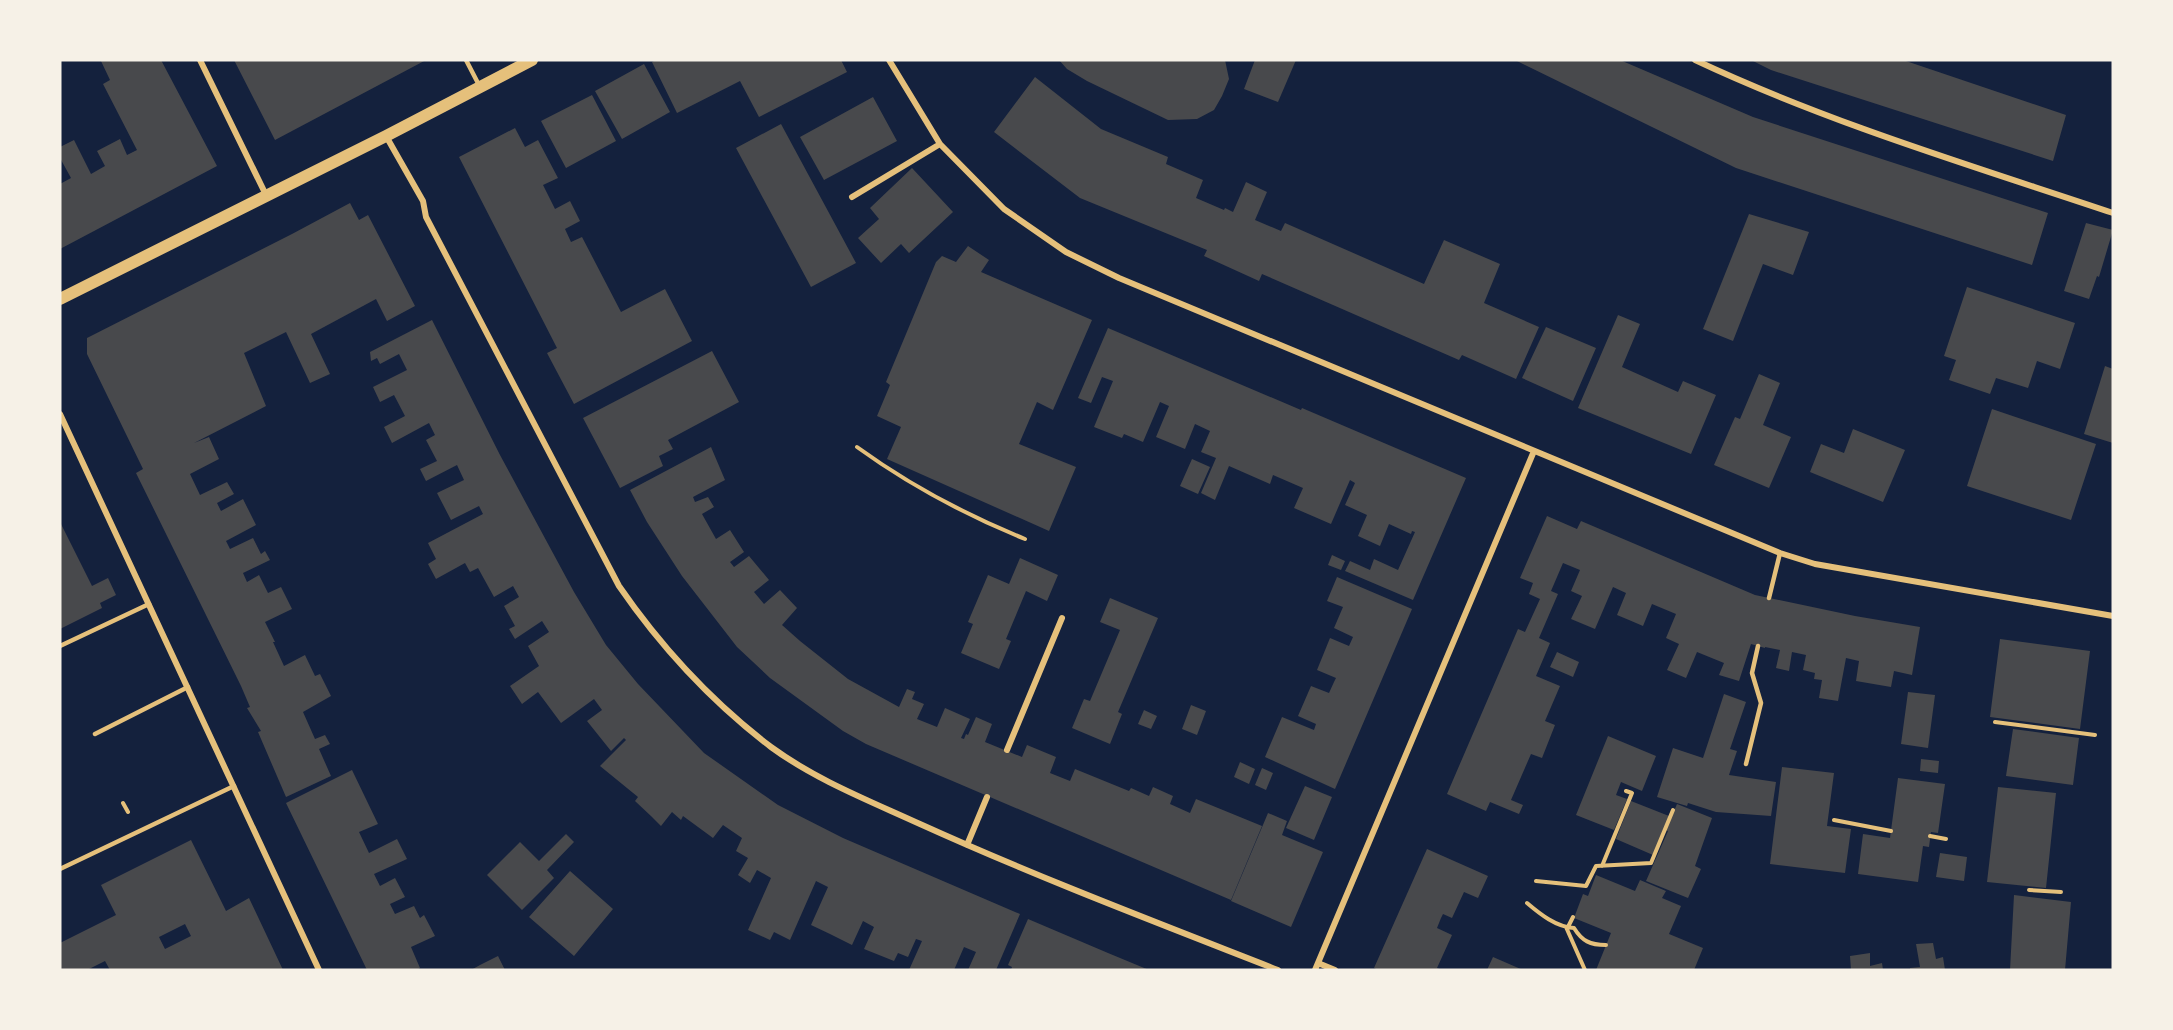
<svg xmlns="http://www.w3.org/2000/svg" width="2173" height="1030" viewBox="0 0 2173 1030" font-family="Rubik,sans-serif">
<rect width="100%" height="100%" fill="#14213d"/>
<path fill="#48494c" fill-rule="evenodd" d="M103 60H161L217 166 60 249V184L71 178 60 158V147L74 140 91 174 105 166 97 151 120 139 127 155 137 150 103 84 110 80 101 61Z
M234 60H426L275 140Z
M656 60H841L847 72 759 117 740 81 677 113 652 62Z
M1059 60H1225L1229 79 1222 96 1214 110 1197 119 1168 120 1087 81 1067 69Z
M1255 60H1296L1278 102 1244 89Z
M1515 60H1620L1753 117 2048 213 2032 265 1736 168Z
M1751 60H1903L2066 115 2053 161 1771 70Z
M644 64 670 112 622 139 595 91Z
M1035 77 1101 129 1168 157 1166 164 1203 180 1196 198 1224 210 1225 208 1233 212 1246 182 1267 192 1255 220 1281 231 1285 223 1424 284 1444 240 1500 264 1484 303 1539 327 1516 379 1462 355 1459 360 1262 274 1259 281 1204 256 1207 250 1080 198 994 132Z
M592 95 616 141 566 168 541 121Z
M873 97 897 141 824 180 800 137Z
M781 124 856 263 811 287 736 148Z
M515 128 525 147 538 140 558 178 543 185 555 209 570 201 580 221 565 229 571 242 582 237 621 312 665 289 692 341 574 404 547 353 557 348 459 157Z
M912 168 953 212 909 253 901 244 881 263 858 238 879 219 870 208Z
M350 203 359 220 368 215 415 306 387 321 376 299 311 334 330 374 310 383 286 332 244 353 266 406 194 443 209 437 219 459 190 474 200 495 227 482 234 494 217 503 221 511 243 499 256 525 226 541 230 549 253 538 261 554 265 551 270 560 243 573 247 582 259 575 268 593 281 587 292 609 265 622 275 642H273L284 666 305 655 315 676 320 674 331 696 303 712 315 739 325 735 330 744 319 749 331 776 286 797 258 732 261 731 247 708 250 707 241 686 136 473 143 469 87 354V338L292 234Z
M1749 214 1809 232 1793 275 1763 264 1733 341 1703 329Z
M2086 223 2113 230 2099 277 2097 276 2089 299 2064 291Z
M968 246 989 260 981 272 1092 320 1053 410 1037 402 1019 444 1076 467 1049 531 887 459 901 427 877 416 890 385 886 382 936 262 942 256 956 262Z
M1967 287 2075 323 2060 369 2037 361 2028 388 1996 378 1990 394 1949 380 1956 360 1944 356Z
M1618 315 1640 324 1622 367 1678 392 1683 381 1716 395 1691 454 1578 408Z
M432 320 500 455 574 592 606 645 638 684 704 753 778 805 843 838 1020 914 996 970H968L976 952 964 947 954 970H909L922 941 916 939 908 957 898 953 894 961 864 949 874 927 863 921 852 945 830 934 811 925 828 887 816 881 790 940 774 932 770 940 748 930 771 878 757 870 750 883 738 875 748 858 736 851 742 838 723 825 713 838 683 816 681 820 672 812 661 826 652 817 635 801 638 797 600 766 626 740 624 738 611 751 587 721 602 710 594 699 561 723 538 692 522 704 510 686 539 666 528 646 549 632 542 621 515 639 509 629 515 626 504 606 519 597 513 586 494 597 478 568 470 572 465 563 436 579 428 564 436 559 428 543 483 514 479 506 451 520 437 493 464 480 457 465 426 481 420 469 437 461 426 440 435 435 429 423 392 443 384 427 405 416 394 395 380 402 373 387 407 370 399 354 380 364 377 358 371 361 370 352Z
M1546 327 1596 348 1573 401 1522 378Z
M1108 328 1301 410 1302 408 1466 478 1413 600 1345 571 1350 561 1370 570 1374 559 1398 570 1415 532 1412 531 1411 534 1389 524 1380 546 1358 536 1367 515 1345 505 1355 483 1350 480 1331 524 1294 508 1303 488 1273 475 1270 484 1229 466 1215 500 1201 493 1216 458 1201 452 1210 431 1195 424 1185 449 1156 437 1169 406 1160 402 1143 442 1124 434 1122 438 1094 427 1113 381 1102 377 1091 403 1078 398Z
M712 351 739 402 668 440 673 449 659 456 663 466 620 488 583 418Z
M2105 366 2113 369V443L2084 434Z
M1759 374 1780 383 1763 425 1791 437 1769 488 1714 465 1735 417 1740 419Z
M1992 409 2096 444 2071 520 1967 486Z
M1853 429 1905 450 1883 502 1810 472 1821 444 1844 453Z
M711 447 725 480 693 497 695 502 708 497 714 507 702 514 716 539 730 530 744 552 730 562 734 567 749 556 769 580 754 592 764 604 780 590 797 608 782 625 800 641 848 679 899 707 907 689 915 692 912 699 924 704 917 719 937 727 945 708 970 719 961 738 964 739 966 734 968 735 976 717 992 724 985 742 1022 757 1027 745 1056 757 1050 773 1070 781 1075 769 1129 791 1131 788 1149 796 1153 787 1173 796 1170 804 1190 813 1196 799 1262 826 1231 900 866 744 843 731 770 678 737 647 682 576 647 522 630 490Z
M1192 459 1210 467 1198 494 1180 486Z
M1547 516 1577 529 1581 521 1755 595 1855 616 1920 627 1912 675 1894 671 1891 687 1856 681 1859 661 1846 658 1838 701 1819 698 1822 680 1814 679 1815 673 1803 670 1806 655 1792 652 1789 671 1776 668 1780 650 1765 647V648L1751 644 1739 681 1719 675 1724 663 1697 652 1686 678 1667 670 1679 644 1666 638 1676 614 1652 604 1643 626 1629 620 1617 615 1626 593 1613 587 1595 629 1571 619 1582 596 1571 591 1580 570 1563 563 1551 591 1558 594 1539 638 1550 643 1536 676 1560 686 1545 721 1555 725 1542 758 1531 754 1511 800 1523 805 1519 814 1490 802 1486 811 1447 794 1518 629 1525 632 1540 599 1529 594 1533 583 1520 578Z
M60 522 92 586 108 578 116 595 100 603 102 608 60 629Z
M1332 555 1345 561 1341 570 1328 565Z
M1020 558 1058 575 1047 601 1026 591 1006 639 1011 641 999 669 961 653 973 624 968 622 988 575 1009 584Z
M1337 577 1412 609 1335 789 1265 757 1282 717 1314 730 1316 724 1298 716 1311 686 1329 693 1334 682 1336 678 1317 670 1330 638 1349 646 1353 637 1334 628 1343 607 1327 601Z
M1110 598 1158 618 1118 712 1122 714 1110 744 1072 728 1084 699 1090 701 1120 630 1100 622Z
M2000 639 2090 651 2080 729 1990 717Z
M1557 652 1579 662 1573 677 1550 667Z
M1908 692 1935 695 1928 748 1901 744Z
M1724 694 1746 702 1730 749 1737 751 1729 775 1776 782 1771 816 1716 812 1688 803 1687 806 1657 797 1673 748 1703 758Z
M1191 705 1206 711 1197 735 1182 729Z
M1144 710 1157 716 1151 729 1138 724Z
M2013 729 2079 738 2073 785 2006 776Z
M1608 736 1656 756 1642 791 1621 782 1616 795 1627 799 1614 830 1576 815Z
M1921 759 1939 761 1938 773 1920 771Z
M1240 762 1255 769 1249 784 1234 777Z
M1782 767 1834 773 1827 826 1851 829 1845 873 1770 864Z
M1262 768 1273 773 1266 790 1255 785Z
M352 770 378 824 359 832 369 853 397 839 407 859 374 874 380 886 395 878 405 897 390 904 395 914 414 906 420 918 424 915 435 936 411 947 420 968 417 970H367L286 803Z
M1898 778 1945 784 1938 833 1931 832 1929 847 1923 846 1918 882 1858 874 1863 834 1890 838Z
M1305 786 1332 797 1314 840 1286 828Z
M1998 787 2056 793 2046 888 1987 882Z
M1631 801 1669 816 1653 855 1616 839Z
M1677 804 1712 818 1695 866 1701 869 1688 898 1646 881 1668 831 1666 830Z
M1268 813 1287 821 1282 835 1323 852 1291 927 1231 901Z
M566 834 574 842 547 870 554 878 522 910 487 875 520 842 539 861Z
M191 840 226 911 249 898 283 970H110L105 961 87 970H60V943L116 915 101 885ZM185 924 191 936 165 949 159 937Z
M1427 849 1488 876 1478 898 1464 892 1452 918 1443 914 1441 918 1437 928 1452 935 1437 968 1442 970H1378L1374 968Z
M1940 853 1967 857 1964 881 1936 877Z
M570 871 613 909 574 956 529 917Z
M1596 875 1635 891 1640 880 1666 891 1662 898 1681 906 1669 934 1703 948 1694 970H1596L1611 933 1574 918 1583 894 1588 896Z
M2014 895 2071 902 2065 970H2010Z
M1028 919 1108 953 1149 970H1011L1012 967 1008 965Z
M1933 943 1936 959 1943 957 1945 970H1910V968L1920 967 1916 944Z
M1870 953V966L1882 963 1883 970H1851L1850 956Z
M498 956 505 970H471L480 965Z
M1493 957 1523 970H1487Z"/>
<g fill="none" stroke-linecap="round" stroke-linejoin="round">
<path stroke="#e5c07b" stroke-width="4" d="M857 447C908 484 966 515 1025 539
M1995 722 2095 735
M123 803 128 812
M1834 820 1891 831
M1930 836 1946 839
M1602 866 1632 793 1626 791
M1536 881 1586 886 1596 866 1651 863 1673 810
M2029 890 2061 892
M1527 903C1540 914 1556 927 1574 928 1582 941 1590 945 1606 945
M1566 927 1585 970
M1568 927 1573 917"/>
<path stroke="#e5c07b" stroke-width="4.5" d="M466 60 480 87
M1769 598 1780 553
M60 646 149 604
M95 734 188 687
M1746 764 1761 703 1752 673 1758 646
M60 869 234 786"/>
<path stroke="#e5c07b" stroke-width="6" d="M200 60 266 195
M889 60 940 144 1004 209 1066 252 1119 278 1780 553 1815 564 2113 616
M1695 60C1829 123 1973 166 2113 213
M386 136 423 201 426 217 619 586C661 647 712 702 771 747 816 780 870 801 920 824 1037 877 1158 923 1278 970
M852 197 940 144
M60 414 319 970
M1007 750 1062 618
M967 845 987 797
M1318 963 1335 970
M1315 970 1534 451"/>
<path stroke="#e5c07b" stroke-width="12" d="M60 299 386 136 532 60"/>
</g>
<rect width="2173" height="1030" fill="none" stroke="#f6f1e7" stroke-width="123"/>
</svg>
